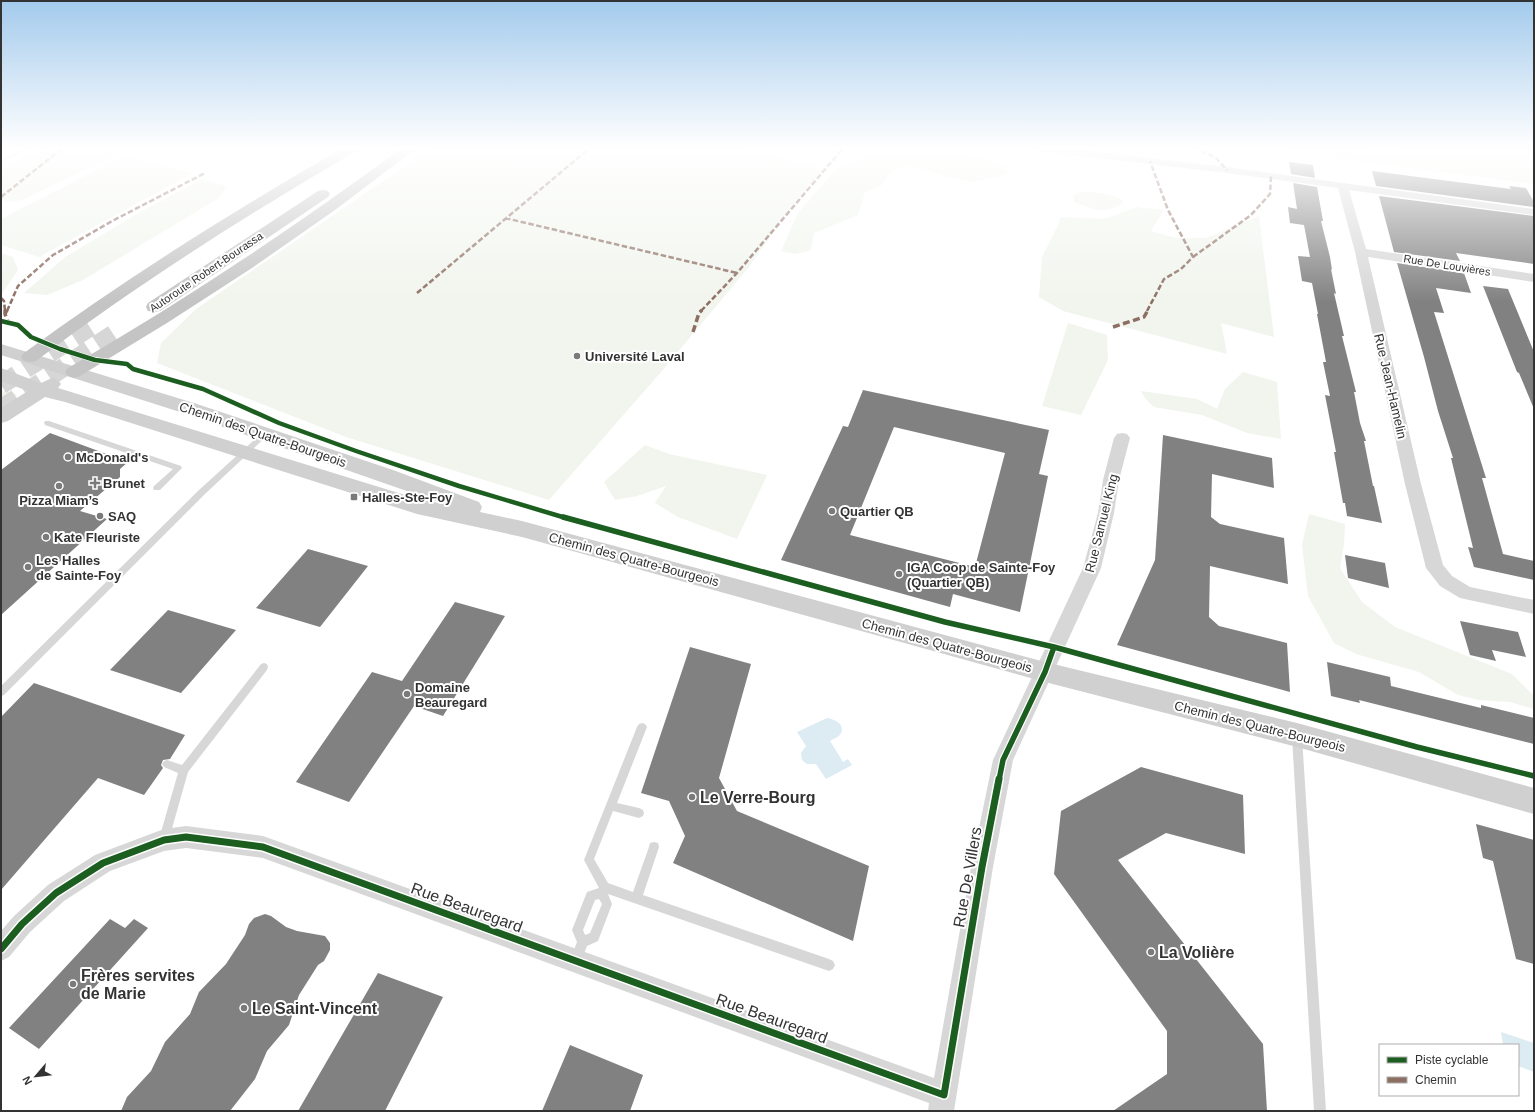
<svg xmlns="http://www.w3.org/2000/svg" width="1535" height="1112" viewBox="0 0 1535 1112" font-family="Arial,sans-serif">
<rect width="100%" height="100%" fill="#fff"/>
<path fill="#f1f5ed" d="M45 147 64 151H99L114 156 22 200 14 202 1 200V170Z
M433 147H735L824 168 789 210 748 268 661 372 549 500 346 437 157 363 161 343 196 309Z
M1252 147H1338L1401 150V147H1534V184Z
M880 149 929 156H968L996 161 1006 168 1009 174 974 182 946 177 909 164 889 173 882 185 865 192 858 215 814 233 811 250 795 254 781 251 798 213 834 171Z
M124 156 193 173 39 257 1 245V219Z
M202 179 227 186 219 198 83 280 47 295 24 293 65 257 142 211Z
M1082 192C1098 192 1111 193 1124 201 1108 216 1092 209 1074 202V195Z
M1136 207 1164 210 1151 231 1176 238H1206L1259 216 1274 337 1221 323 1227 354 1063 311 1039 297 1042 257 1059 223 1060 217 1104 219Z
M1 253 13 257 18 270 1 295Z
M1068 323 1107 335 1108 360 1081 415 1042 406Z
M1243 372 1277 382 1281 439 1247 433 1202 415 1154 407 1145 398 1141 391 1197 399 1217 409 1225 389Z
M1 391H6L16 394 17 398 1 408Z
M645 445 669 454 767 475 737 539 678 517 655 503 666 486 637 496 615 500 604 482Z
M1309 514 1345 524 1344 544 1340 568 1362 602 1395 627 1512 674 1534 696V709L1510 702 1479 700 1458 695 1419 672 1356 654 1334 643 1308 596 1302 545Z"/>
<path fill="#ddebf3" d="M827 718C835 719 848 726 839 736 837 738 832 739 830 741L843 762 848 759 852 765 826 779 816 764H807L802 760 801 753 806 746 797 732Z
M1501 1032 1534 1043V1072L1518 1066V1045H1503Z"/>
<path fill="#818181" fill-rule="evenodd" d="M1289 162 1313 165 1315 178 1291 174Z
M1372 171 1511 189 1509 186 1526 188 1534 202V207L1376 186Z
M1293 183 1317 187 1323 221H1321L1330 257 1332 270 1331 269 1336 294 1334 293 1344 336H1342L1356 392H1354L1360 423 1366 441H1364L1373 486H1374L1382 523 1347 516 1345 503H1343L1334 452H1336L1325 395 1330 396 1323 362H1326L1317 314H1318L1312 283 1302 281 1298 256 1310 257 1304 225 1290 223 1288 207 1297 209Z
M1379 196 1534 216V264L1456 253 1460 261 1394 252Z
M1397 263 1464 273 1471 293 1436 288 1444 313 1434 312 1486 478H1482L1503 554 1534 561V580L1474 567 1468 547 1473 548 1451 458H1453L1438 411 1424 357Z
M1483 286 1508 289 1534 352V409L1519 373 1517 372Z
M863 390 1049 430 1039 474 1048 476 1020 612 953 594 950 607 781 560 843 426 848 427ZM894 427 1005 453 975 567 850 535Z
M50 433 128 462 120 469V477L80 511 107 519 1 615V470Z
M1163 435 1272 458 1274 488 1212 474 1211 517 1220 524 1284 538 1288 584 1210 566 1209 617 1219 626 1287 643 1290 692 1117 645 1155 560Z
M308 549 368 566 320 627 256 608Z
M1345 555 1385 563 1389 588 1348 578Z
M455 602 505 616 443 716 414 706 349 802 296 782 372 672 402 681Z
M168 610 236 630 181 693 110 670Z
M1460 621 1518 632 1526 657 1492 650 1496 661 1470 655Z
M690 647 751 664 719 778 737 811 869 866 853 941 673 863 685 836 669 801 641 793Z
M1327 662 1390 677 1391 686 1481 708V705L1534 718V744L1359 700 1360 703 1331 696Z
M34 683 185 735 170 759 163 760 161 765 163 768 144 795 98 778 1 890V717Z
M1141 767 1243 795 1245 854 1166 833 1118 860 1263 1044 1267 1111H1113L1167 1074V1031L1054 874 1061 811Z
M1476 824 1534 840V964L1516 959 1493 861 1483 858Z
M265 914 271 916 286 927 297 931 325 936 330 943V950L324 961 318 965 299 995 289 1025 267 1051 255 1079 230 1111H121L127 1097 151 1071 165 1042 190 1014 199 992 226 964 245 935 249 924 254 918Z
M110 919 125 928 134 919 148 928 39 1049 9 1028Z
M378 973 443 997 385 1111H298Z
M570 1045 643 1075 630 1111H542Z"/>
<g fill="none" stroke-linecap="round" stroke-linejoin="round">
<path stroke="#d6d6d6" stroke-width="19" stroke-dasharray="19 10" stroke-linecap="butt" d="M1 385 96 323
M1 409 118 331"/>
<path fill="#d7d7d7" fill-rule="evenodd" d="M28 147H33L1 162V159Z
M45 421H49L181 466 182 468 160 490H154L153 488 154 486 173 469 45 425 44 423Z
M263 432H265L269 434 205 494 4 695 1 696V686L199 490Z
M264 663 267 664 268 667 267 670 188 772 169 839 168 843 164 844 160 843 159 839 178 773 164 767 162 764 164 761 167 760 182 765 261 664Z
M642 723 645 724 647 727 617 803 639 808 643 810 644 813 643 816 639 818 613 811 594 859 608 883 633 892 649 847 650 843 654 842 658 843 659 847 643 895 829 959 833 961 835 965 833 969 829 971 608 894 612 904 598 941 587 946 580 964 576 966 572 964 570 960 577 942 572 930 587 892 599 888 584 860 637 727 639 724ZM599 899 602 904 590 933 585 935 583 930 595 900Z
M1297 733 1300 734 1302 737 1326 1111H1314L1292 737 1294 734Z"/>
<path fill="#d7d7d7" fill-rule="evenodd" d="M1023 147H1053L1227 167 1534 209V215L1349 190 1366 249 1534 274V282L1368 257 1421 484 1443 565 1452 576 1470 587 1534 600V614L1460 598 1440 586 1426 568 1405 484 1355 252 1338 188 1227 173 1028 150Z
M1122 433 1127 434 1130 438 1119 480 1114 513 1101 568 1013 760 993 867 954 1111H928L929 1103 263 858 186 848 164 851 110 871 64 901 30 932 9 957 1 961V931L14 916 48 885 95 855 164 829 186 826 263 836 934 1078 971 867 993 760 1083 568 1098 513 1103 480 1114 438 1117 434Z"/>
<path fill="#d0d0d0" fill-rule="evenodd" d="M1 344 194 403 393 470 479 502 482 507 480 512 522 521 1045 662 1297 723 1534 788V814L1297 747 1045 682 522 537 417 514 65 402 45 397 8 421 1 423V408L28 391 1 381V368L41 383 52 378 58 380 61 384 58 388 418 499 444 504 180 412 1 355Z"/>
<path fill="#c4c4c4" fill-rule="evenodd" d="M344 147H360L358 150C247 215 139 283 36 361L30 362 24 361 21 357 24 353C126 278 234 211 344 147Z
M403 147H418L335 210 252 268 167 323 80 376 74 378 68 376 65 372 68 368C184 301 295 227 403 147Z
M323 190 328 191 330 194 328 197 160 311 154 312 148 311 146 307 148 303 318 191Z"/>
<path stroke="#8d6e63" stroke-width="2.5" stroke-dasharray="5.5 2.5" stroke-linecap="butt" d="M1194 147 1216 158 1227 170
M1 197 64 147
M505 218 737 273
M1193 257 1251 215 1270 194 1271 176
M417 293 591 147
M1 298 4 301 5 311
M7 311 18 286 53 255 114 220 205 173
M701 311 737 273 844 147
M1147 311 1164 279 1181 269 1193 257 1168 210 1150 161"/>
<path stroke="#8d6e63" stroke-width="3.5" stroke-dasharray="7 3.5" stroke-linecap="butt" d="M5 310V314
M7 310 5 314 8 322
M1113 327 1144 317 1148 310
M693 332 699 313 702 310"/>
<defs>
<path id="cycleway-far2" d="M1 321 18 325 31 337 60 349 95 360 127 364 133 369 203 389 279 423 356 451 459 486 566 518"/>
<path id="cycleway-far1" d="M563 517 945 622 1054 647 1417 747 1534 776
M999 780 1003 760 1045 672 1054 647"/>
<path id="cycleway" d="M1 949 22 924 56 893 103 863 164 840 186 837 263 847 944 1095 982 867 999 779"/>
</defs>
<use href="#cycleway-far2" stroke="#fff" stroke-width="6"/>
<use href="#cycleway-far1" stroke="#fff" stroke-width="8"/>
<use href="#cycleway" stroke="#fff" stroke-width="10"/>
<use href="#cycleway-far2" stroke="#1b5e20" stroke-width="4.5"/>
<use href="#cycleway-far1" stroke="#1b5e20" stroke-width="5.5"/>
<use href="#cycleway" stroke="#1b5e20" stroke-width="7"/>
</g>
<linearGradient id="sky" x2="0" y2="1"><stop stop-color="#a3caec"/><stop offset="0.49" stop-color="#fff"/><stop offset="1" stop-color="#fff" stop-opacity="0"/></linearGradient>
<rect width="1535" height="302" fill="url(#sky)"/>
<g fill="#7a7a7a" stroke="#fff" stroke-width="1.5">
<circle cx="577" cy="356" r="4"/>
<circle cx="68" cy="457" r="4"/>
<path d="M93 477h4v4h4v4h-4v4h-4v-4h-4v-4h4z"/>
<circle cx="59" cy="486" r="4"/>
<rect x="350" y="493" width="8" height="8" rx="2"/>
<circle cx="832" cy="511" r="4"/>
<circle cx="100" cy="516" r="4"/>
<circle cx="46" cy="537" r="4"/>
<circle cx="28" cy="567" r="4"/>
<circle cx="899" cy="574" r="4"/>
<circle cx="407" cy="694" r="4"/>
<circle cx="692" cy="797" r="4"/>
<circle cx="1151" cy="952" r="4"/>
<circle cx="73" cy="984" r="4"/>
<circle cx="244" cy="1008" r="4"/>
</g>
<g text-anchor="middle" stroke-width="4" stroke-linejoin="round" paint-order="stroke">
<g font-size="11" fill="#333" stroke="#fff">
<text transform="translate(1447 265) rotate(9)" y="4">Rue De Louvières</text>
<text transform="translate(206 272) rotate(-34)" y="4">Autoroute Robert-Bourassa</text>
</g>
<g font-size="13" font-weight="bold" fill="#333" stroke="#fff" text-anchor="start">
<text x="585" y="361">Université Laval</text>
<text x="76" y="462">McDonald's</text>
<text x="103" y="488">Brunet</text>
<text x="362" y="502">Halles-Ste-Foy</text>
<text x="59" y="505" text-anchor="middle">Pizza Miam’s</text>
<text x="840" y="516">Quartier QB</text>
<text x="108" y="521">SAQ</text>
<text x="54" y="542">Kate Fleuriste</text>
<text x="36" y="565">Les Halles<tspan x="36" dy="15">de Sainte-Foy</tspan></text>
<text x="907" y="572">IGA Coop de Sainte-Foy<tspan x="907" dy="15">(Quartier QB)</tspan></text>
<text x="415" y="692">Domaine<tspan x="415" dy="15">Beauregard</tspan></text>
</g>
<g font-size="13" fill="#333" stroke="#fff">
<text transform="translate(1391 386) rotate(77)" y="5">Rue Jean-Hamelin</text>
<text transform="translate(263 434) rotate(19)" y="5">Chemin des Quatre-Bourgeois</text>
<text transform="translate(1101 523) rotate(-76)" y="5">Rue Samuel King</text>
<text transform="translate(634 559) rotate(15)" y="5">Chemin des Quatre-Bourgeois</text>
<text transform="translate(947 645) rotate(15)" y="5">Chemin des Quatre-Bourgeois</text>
<text transform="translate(1260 726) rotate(14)" y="5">Chemin des Quatre-Bourgeois</text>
</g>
<g font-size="16" font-weight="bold" fill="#333" stroke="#fff" text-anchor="start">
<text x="700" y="803">Le Verre-Bourg</text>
<text x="1159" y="958">La Volière</text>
<text x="81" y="981">Frères servites<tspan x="81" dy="18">de Marie</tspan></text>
<text x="252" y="1014">Le Saint-Vincent</text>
</g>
<g font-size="16" fill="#333" stroke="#fff">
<text transform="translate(967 877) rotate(-80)" y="6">Rue De Villers</text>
<text transform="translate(467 907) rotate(20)" y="6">Rue Beauregard</text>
<text transform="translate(772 1018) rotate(20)" y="6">Rue Beauregard</text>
</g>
</g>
<rect width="1535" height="1112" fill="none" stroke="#333333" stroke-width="4"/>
<rect x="1379" y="1044" width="140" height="52" fill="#ffffff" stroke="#adadad"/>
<rect x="1387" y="1057" width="20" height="6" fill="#1b5e20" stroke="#adadad"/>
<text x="1415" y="1064" font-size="12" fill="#333333">Piste cyclable</text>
<rect x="1387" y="1077" width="20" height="6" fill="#8d6e63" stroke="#adadad"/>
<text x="1415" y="1084" font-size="12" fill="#333333">Chemin</text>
<g transform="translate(36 1076) rotate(242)" stroke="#ffffff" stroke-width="3" paint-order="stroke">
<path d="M0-3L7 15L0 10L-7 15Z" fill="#333333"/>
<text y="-6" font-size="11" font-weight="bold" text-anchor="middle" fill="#333333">N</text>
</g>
</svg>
